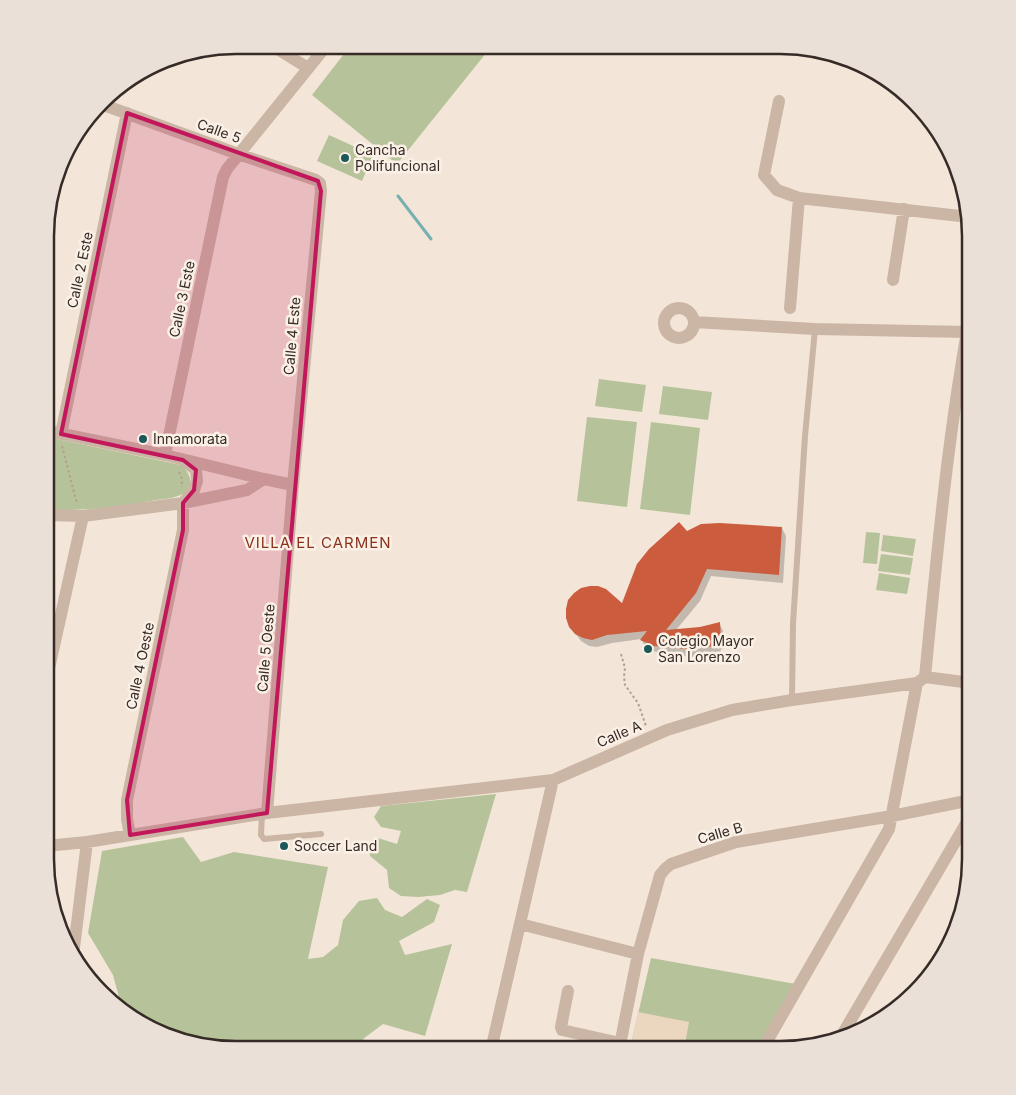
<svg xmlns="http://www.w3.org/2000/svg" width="1016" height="1095" viewBox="0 0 1016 1095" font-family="Inter,sans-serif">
<rect width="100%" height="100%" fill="#f3e6d9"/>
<path fill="#b6c299" d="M351 45 489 46 491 47 397 164 312 95Z
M329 135 373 155 362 181 317 161Z
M599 379 646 385 642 412 595 406Z
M663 386 712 392 708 420 659 414Z
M587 417 637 422 627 507 577 501Z
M651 422 700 428 690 515 640 509Z
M47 437 181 465C191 473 195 487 183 494 175 498 164 499 156 500 120 507 83 511 47 510Z
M866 532 880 533 877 564 863 563Z
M883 535 916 539 913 556 881 551Z
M881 554 913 558 910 575 878 571Z
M879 573 910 578 907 594 876 590Z
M496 794 467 892 455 890 440 895 418 897 401 896 389 888 387 870 370 856 369 843 378 838 397 844 401 831 381 827 374 817 381 806Z
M183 837 201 862 234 852 328 867 308 959 323 957 338 945 343 920 359 901 377 898 385 910 402 917 427 899 440 905 434 922 399 941 405 955 452 944 425 1036 383 1024 363 1039 374 1050H223L140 1025 122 1008 113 975 88 933 102 851Z
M651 958 796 984 756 1050H638L632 1040Z"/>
<path fill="#ebd6bf" d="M638 1012 689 1022 684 1050H638L632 1040Z"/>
<path fill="#0003" d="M782 528 786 536 783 583 711 576 700 601 676 630 701 628 719 623 723 631 725 648 721 649 720 654 691 657 659 653 646 648 641 639 612 643 597 647 589 646 581 641 570 626 622 605 687 532Z"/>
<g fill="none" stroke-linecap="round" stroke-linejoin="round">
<path stroke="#77b0b1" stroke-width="3" d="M398 196 431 239"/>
</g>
<path fill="#cc5c3e" d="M679 522 687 531 701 524 720 523 782 527 779 575 707 569 696 593 666 630 700 627 720 622 721 640 717 641 716 646 686 649 654 646 640 640 647 631 607 635 592 640 583 638 575 634 569 627 566 618V609L568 600 574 593 581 588 590 586H598L606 589 622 603 637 564 649 549Z"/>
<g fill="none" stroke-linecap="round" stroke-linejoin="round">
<path stroke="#b79f8f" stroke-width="2" stroke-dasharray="2.5 2.5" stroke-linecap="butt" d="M62 446 77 504
M179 472 182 479V487
M621 654 625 668 624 677 625 685 638 703 646 726"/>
<path stroke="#cbb5a5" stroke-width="6" d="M792 700 793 624 805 436 815 329
M262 814 261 835 264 839 321 834"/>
<path stroke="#cbb5a5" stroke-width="12" d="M271 45 308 68
M779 101 764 175 777 190 799 198 969 217
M101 104 238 154 316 180 320 183 321 191 293 485 267 813
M893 280 904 209
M790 308 799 198
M664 323a15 15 0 1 1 30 0a15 15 0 1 1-30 0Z
M694 322 815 329 967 332
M48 431 165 455 264 479 293 485
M61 434 127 113
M165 455 223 177 227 169 327 45
M47 515 83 516 183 503 247 490 264 479
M925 677C937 554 948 431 971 310
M46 682 83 516
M130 835 127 819V800L183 530V503L194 490 197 481 196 470 183 460
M46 846 87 842 267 813 553 780 667 730 732 710 792 700 917 683 925 677 971 683
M520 924 638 954
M73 956 87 842
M568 991 561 1027 562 1030 620 1043
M839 1040 971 815
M491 1050 553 780
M619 1050 638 954 660 875 665 869 671 864 736 842 892 816 961 802H971
M762 1050 889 829 917 683"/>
</g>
<path fill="#c2185b" fill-opacity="0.2" stroke="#c2185b" stroke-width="4" stroke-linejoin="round" d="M127 113 318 181 321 191 267 813 130 835 127 800 183 530V503L194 490 196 470 183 460 61 434Z"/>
<g fill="#1a585a" stroke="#faf0e6" stroke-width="2">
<circle cx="345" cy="158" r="5"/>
<circle cx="143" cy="439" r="5"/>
<circle cx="648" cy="649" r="5"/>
<circle cx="284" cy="846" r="5"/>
</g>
<g text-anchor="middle" stroke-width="5" stroke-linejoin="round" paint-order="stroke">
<g font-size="14" fill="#362b27" stroke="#faf0e6">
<text transform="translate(219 131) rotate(20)" y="5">Calle 5</text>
<text transform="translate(80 270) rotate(-78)" y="5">Calle 2 Este</text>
<text transform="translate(182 299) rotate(-78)" y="5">Calle 3 Este</text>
<text transform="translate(292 336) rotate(-85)" y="5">Calle 4 Este</text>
<text transform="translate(266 648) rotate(-85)" y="5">Calle 5 Oeste</text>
<text transform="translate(140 666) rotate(-78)" y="5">Calle 4 Oeste</text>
<text transform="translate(619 734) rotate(-23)" y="5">Calle A</text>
<text transform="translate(720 833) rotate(-16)" y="5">Calle B</text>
</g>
<g font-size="14" fill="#362b27" stroke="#faf0e6" text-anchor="start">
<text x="355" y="155">Cancha<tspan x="355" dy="16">Polifuncional</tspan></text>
<text x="153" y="444">Innamorata</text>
<text x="658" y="646">Colegio Mayor<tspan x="658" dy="16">San Lorenzo</tspan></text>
<text x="294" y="851">Soccer Land</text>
</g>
<g font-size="15" letter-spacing="1" fill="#89321c" stroke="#faf0e6">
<text x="318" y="548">VILLA EL CARMEN</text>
</g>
</g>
<path d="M0 0H1016V1095H0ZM236 54H780A182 182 0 0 1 962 236V859A182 182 0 0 1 780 1041H236A182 182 0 0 1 54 859V236A182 182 0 0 1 236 54Z" fill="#eae0d7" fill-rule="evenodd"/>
<path fill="none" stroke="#362b27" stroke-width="2.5" d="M236 54H780A182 182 0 0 1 962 236V859A182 182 0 0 1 780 1041H236A182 182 0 0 1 54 859V236A182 182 0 0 1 236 54Z"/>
</svg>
